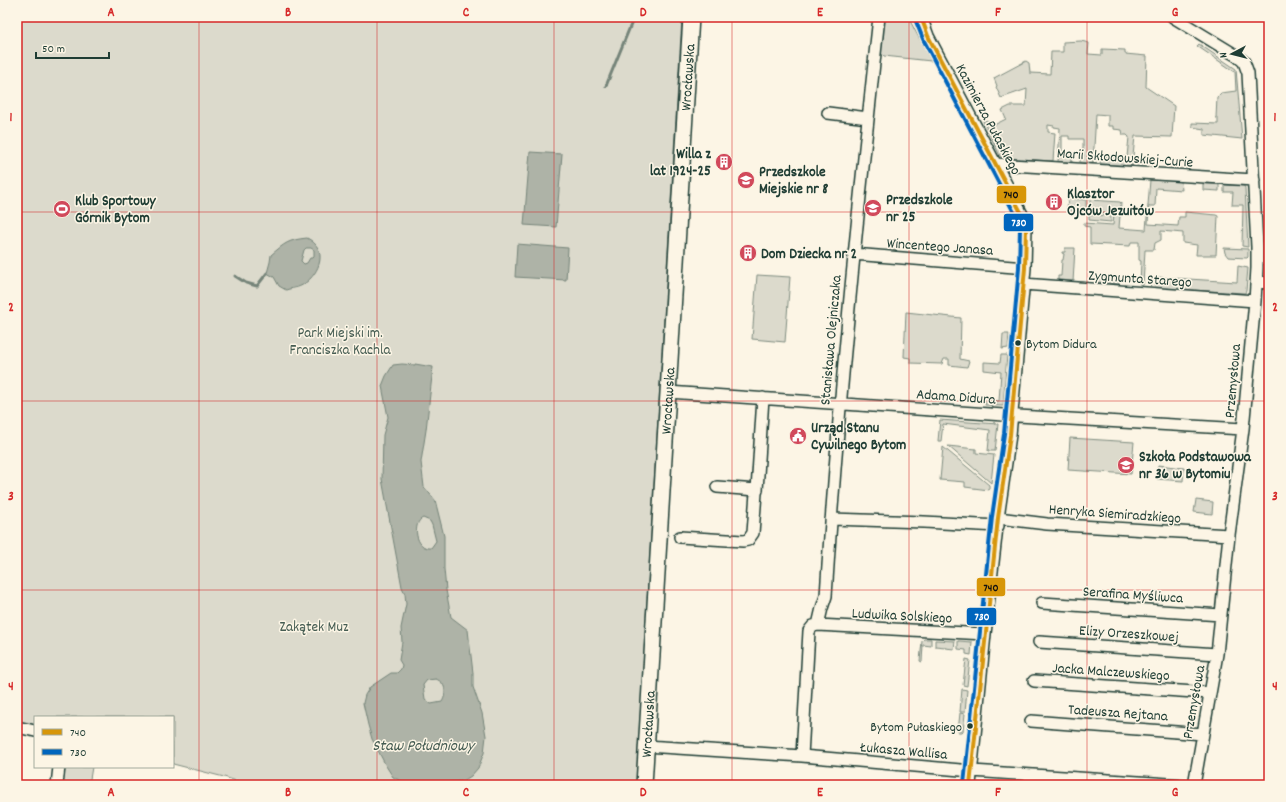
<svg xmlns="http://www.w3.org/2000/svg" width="1286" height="802" viewBox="0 0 1286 802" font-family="Dekko,sans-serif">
<rect width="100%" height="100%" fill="#fcf5e5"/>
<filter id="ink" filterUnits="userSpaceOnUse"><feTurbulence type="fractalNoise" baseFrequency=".025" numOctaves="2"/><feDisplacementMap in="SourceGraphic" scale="8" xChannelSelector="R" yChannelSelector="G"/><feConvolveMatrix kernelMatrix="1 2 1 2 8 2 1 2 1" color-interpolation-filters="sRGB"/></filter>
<g filter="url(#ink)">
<path fill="#dcdacc" stroke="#7e8c80" d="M17 17H682L636 785H249L224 777 173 764V717H35V726L17 722Z
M885 17H908L931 61 884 56 881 53Z
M1081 41 1089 43 1088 54 1102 55V49L1125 50V54L1147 56 1146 87 1174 106 1172 137 1135 136 1132 166 1100 164 1101 156 1127 157 1129 137 1127 135H1123L1122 130 1113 129V126H1108V115L1096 114 1093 163H1080V156H1083V139H1069V136H1062V154L1072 156V162H1058L1060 128 1054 127V126L1048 125V132L1055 133 1053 161 1001 158 983 121C988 119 990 122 994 125L1006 119 1002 110 1010 106H1026L1027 89 1001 98 996 87 997 86 994 78 1026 61 1029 63 1030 73 1050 74 1051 52H1063V42Z
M1199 44 1236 69 1242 139 1204 135V129L1192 127V123L1218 124V118H1216L1217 97 1221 93 1236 91 1235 72 1197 46Z
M1150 180 1181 181 1182 190 1156 188 1155 206H1149L1148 224 1178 226 1179 217H1185V212L1216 215 1218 216 1216 255H1196L1197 245 1183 243V233L1161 231V240L1155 243 1154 250H1145L1143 285H1140L1141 261 1139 260V242H1131L1130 246 1090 244V227L1084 226V223L1113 225 1114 213 1090 212V200L1120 202 1121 203 1119 228 1146 230Z
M1203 184H1218L1219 185V191L1203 190Z
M1224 185 1244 186 1245 188 1248 247 1242 246 1243 205H1232L1233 192H1224Z
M1068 198 1086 200V211L1067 210Z
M1089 215 1111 216V222L1089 220Z
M1065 248H1075L1073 282 1058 281V276H1061L1062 260H1063L1064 254 1062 253V252H1065Z
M1224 248 1248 249V257L1247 258 1228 257 1225 253Z
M1238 266 1248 268 1246 291 1245 293 1155 288 1156 277 1237 282Z
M757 275 790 277 785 342 752 339Z
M1101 277 1116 278V279H1120L1119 284 1095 282 1096 278H1100Z
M906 312 961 318 960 359 969 361 967 367 949 365V359H944L942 364 910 363V358L904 357Z
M1003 334H1009L1008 348 1002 349Z
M1001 355H1007L1003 406 985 405 986 400 999 401 1001 372 984 370V362L1000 363Z
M940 420 998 424 995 451H988L990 430 943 424 941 441H938Z
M1070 438 1134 442 1131 474 1068 470Z
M948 446 976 449V453L994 455 991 483Z
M943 447 989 485V490L965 487V482L940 480Z
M1158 465 1184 468 1183 481 1157 479Z
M1196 500 1213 502 1212 514 1194 512Z
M924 639H931V646L923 645 922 662 920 661 922 641Z
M935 640 955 641 954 649 945 648V647L935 646Z
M958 641 972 642 971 655 966 654V650L958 649Z
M966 659 970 660 967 686 963 685Z
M962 689 967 690 965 712H960Z
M960 713 965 714 963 731 962 732H958Z
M62 767H92L89 785H59Z"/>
<path fill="#aeb3a7" stroke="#758479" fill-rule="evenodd" d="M530 152 562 154 556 227 524 225Z
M307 238C329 249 320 273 304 284 299 288 291 288 286 290L279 286 274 277 267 273 270 262 271 255C285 243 288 240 307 238ZM306 248H311L314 250V256L312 258H310L307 263 304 264 301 261 304 250Z
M517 244 568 248 566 280 515 277Z
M402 364 415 365V364L433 367 426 430 421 462 424 487 435 500 444 536V569L446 590 451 617 468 630 473 673V687L482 713 486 736 484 753 478 768 471 776 463 781 450 782 440 785H409L393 777 386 766 372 739 368 725 363 703 365 695 370 687 391 673H397L401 669 402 665 399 660 402 642 401 628 406 604 405 594 402 587 382 479 383 435 388 417 382 386 386 376 393 365ZM423 518 430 521 432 525 436 541 431 548C415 550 412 522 423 518ZM436 679C446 683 447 693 442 702L431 704 425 699 423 685 427 680Z"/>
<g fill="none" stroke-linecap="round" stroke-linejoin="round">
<path stroke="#758479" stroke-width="3" d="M606 86 634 17
M235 276 246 283 257 286 267 273"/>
<defs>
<path id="minor" d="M921 17 928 36 1024 218 1026 227 1025 268 1010 435 998 518 985 634 970 785
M1173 17 1237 56 1244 62 1248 73 1257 247V268L1255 301 1243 429 1229 535 1217 654 1194 785
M828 113 868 118
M995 164 1254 180
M853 254 1025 268
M1257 282 1269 283
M1023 284 1255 301
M668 392 1018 416 1243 429
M717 487 757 490 763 398
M998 518 1047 524 1229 535
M831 519 924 522 998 526
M680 537 743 541 748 540 753 533 756 493 757 490
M1042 603 1221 615
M818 625 985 634
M1039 642 1217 654
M1034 681 1209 693
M1031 721 1203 734
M17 727 35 731
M646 746 802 756 972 771 1184 785
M802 756 809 631 813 626 818 625 822 608 826 596C838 403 858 210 879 17
M57 785 59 767"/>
<g id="secondary">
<path id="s1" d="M644 785 691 17"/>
</g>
</defs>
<use href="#minor" stroke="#1f3d34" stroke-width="14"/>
<use href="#secondary" stroke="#1f3d34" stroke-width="18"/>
<use href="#minor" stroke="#fcf5e5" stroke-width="11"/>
<use href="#secondary" stroke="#fcf5e5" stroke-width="15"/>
<defs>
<path id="bus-1" d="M921 17 928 36 1024 218 1026 227 1025 268 1010 435 998 518 970 785"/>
<path id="bus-2" d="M915 19 923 39 1018 220 1020 228 1019 268 1004 434 992 517 964 784"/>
</defs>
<use href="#bus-1" stroke="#fcf5e5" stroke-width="7"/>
<use href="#bus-2" stroke="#fcf5e5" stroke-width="7"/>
<use href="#bus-1" stroke="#d79608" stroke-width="4"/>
<use href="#bus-2" stroke="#0065bd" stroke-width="4"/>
</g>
</g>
<path fill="none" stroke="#d62828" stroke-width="1" stroke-opacity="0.55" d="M199 17V785M377 17V785M554 17V785M732 17V785M909 17V785M1087 17V785M17 212H1269M17 401H1269M17 590H1269"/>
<defs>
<symbol id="building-disc" viewBox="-11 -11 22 22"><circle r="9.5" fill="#d1495b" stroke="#fcf5e5"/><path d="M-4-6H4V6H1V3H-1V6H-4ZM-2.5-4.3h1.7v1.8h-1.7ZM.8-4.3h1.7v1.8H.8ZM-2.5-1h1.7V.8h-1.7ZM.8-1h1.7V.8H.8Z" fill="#fff"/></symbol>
<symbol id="school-disc" viewBox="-11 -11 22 22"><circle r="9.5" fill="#d1495b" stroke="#fcf5e5"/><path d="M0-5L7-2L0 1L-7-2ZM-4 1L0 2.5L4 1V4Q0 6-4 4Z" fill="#fff"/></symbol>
<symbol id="stadium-disc" viewBox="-11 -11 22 22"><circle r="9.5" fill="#d1495b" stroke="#fcf5e5"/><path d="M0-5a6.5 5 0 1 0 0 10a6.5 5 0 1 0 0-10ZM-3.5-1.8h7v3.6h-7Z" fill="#fff"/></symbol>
<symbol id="civic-disc" viewBox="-11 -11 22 22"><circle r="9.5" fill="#d1495b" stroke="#fcf5e5"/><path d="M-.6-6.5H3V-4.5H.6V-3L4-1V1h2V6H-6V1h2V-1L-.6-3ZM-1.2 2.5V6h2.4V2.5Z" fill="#fff"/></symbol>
</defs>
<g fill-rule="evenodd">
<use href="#building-disc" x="714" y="152" width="20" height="20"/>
<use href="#school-disc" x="736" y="170" width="20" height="20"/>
<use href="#building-disc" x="1044" y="192" width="20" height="20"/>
<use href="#school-disc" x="863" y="198" width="20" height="20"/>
<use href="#stadium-disc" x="52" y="199" width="20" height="20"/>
<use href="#building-disc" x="738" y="243" width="20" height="20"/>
<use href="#civic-disc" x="788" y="426" width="20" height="20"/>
<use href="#school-disc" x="1116" y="455" width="20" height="20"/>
</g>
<g fill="#1f3d34" stroke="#fcf5e5" stroke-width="1.5">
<circle cx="1018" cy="343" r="3.5"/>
<circle cx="970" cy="726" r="3.5"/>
</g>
<g text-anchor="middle" stroke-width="3" stroke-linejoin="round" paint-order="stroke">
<g font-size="14" fill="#1f3d34" stroke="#fcf5e5" text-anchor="start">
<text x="1026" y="348">Bytom Didura</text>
<text x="962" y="731" text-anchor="end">Bytom Pułaskiego</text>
</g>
<g font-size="15" fill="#1f3d34" stroke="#fcf5e5">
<text dy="5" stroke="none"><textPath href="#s1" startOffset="709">Wrocławska</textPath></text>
<text transform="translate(989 119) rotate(62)" y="5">Kazimierza Pułaskiego</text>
<text transform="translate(1125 157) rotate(4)" y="5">Marii Skłodowskiej-Curie</text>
<text transform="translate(940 246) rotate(4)" y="5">Wincentego Janasa</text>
<text transform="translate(1140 278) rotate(4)" y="5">Zygmunta Starego</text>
<text transform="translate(830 340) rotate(-85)" y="5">Stanisława Olejniczaka</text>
<text transform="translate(1232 381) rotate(-85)" y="5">Przemysłowa</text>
<text transform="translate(956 396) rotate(4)" y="5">Adama Didura</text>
<text dy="5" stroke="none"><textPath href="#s1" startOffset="385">Wrocławska</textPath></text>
<text transform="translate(1115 513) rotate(4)" y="5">Henryka Siemiradzkiego</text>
<text transform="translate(1133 594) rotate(4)" y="5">Serafina Myśliwca</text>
<text transform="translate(902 615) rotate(3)" y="5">Ludwika Solskiego</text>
<text transform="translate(1129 633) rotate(4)" y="5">Elizy Orzeszkowej</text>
<text transform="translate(1111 671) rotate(4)" y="5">Jacka Malczewskiego</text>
<text transform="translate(1193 702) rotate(-80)" y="5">Przemysłowa</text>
<text transform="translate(1118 712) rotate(4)" y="5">Tadeusza Rejtana</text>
<text dy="5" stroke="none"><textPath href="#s1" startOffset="61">Wrocławska</textPath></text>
<text transform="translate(904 750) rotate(5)" y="5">Łukasza Wallisa</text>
</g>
<g font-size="15" font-weight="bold" fill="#1f3d34" stroke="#fcf5e5" text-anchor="start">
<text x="711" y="158" text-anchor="end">Willa z<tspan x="711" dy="17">lat 1924-25</tspan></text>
<text x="759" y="176">Przedszkole<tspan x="759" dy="17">Miejskie nr 8</tspan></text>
<text x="1067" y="198">Klasztor<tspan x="1067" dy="17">Ojców Jezuitów</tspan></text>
<text x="886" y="204">Przedszkole<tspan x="886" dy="17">nr 25</tspan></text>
<text x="75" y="205">Klub Sportowy<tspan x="75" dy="17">Górnik Bytom</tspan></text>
<text x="761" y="258">Dom Dziecka nr 2</text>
<text x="811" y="432">Urząd Stanu<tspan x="811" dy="17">Cywilnego Bytom</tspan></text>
<text x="1139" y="461">Szkoła Podstawowa<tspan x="1139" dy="17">nr 36 w Bytomiu</tspan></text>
</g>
<g font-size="15" fill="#455c52" stroke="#fcf5e5">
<text x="340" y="337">Park Miejski im.<tspan x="340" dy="17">Franciszka Kachla</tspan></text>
<text x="314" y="631">Zakątek Muz</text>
</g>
<g font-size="16" font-style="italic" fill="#435a51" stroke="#fcf5e5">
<text x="423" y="750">Staw Południowy</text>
</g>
</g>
<g stroke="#fcf5e5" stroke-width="1.5">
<rect x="996" y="185" width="31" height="19" rx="4" fill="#d79608"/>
<rect x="1003" y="213" width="31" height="19" rx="4" fill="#0065bd"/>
<rect x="976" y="577" width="30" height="20" rx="4" fill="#d79608"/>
<rect x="966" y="607" width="31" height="19" rx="4" fill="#0065bd"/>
</g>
<g font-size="11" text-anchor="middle" font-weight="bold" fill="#fff">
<text x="1019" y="226">730</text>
<text x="982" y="620">730</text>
</g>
<g font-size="11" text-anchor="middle" font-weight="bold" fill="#111">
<text x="1011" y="198">740</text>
<text x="991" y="591">740</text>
</g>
<rect width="1286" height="802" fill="none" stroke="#fcf5e5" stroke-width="44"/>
<rect x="34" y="716" width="140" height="52" fill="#fcf5e5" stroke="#a4ab9e"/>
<rect x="42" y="729" width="20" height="6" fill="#d79608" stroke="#a4ab9e"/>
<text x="70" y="736" font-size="12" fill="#1f3d34">740</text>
<rect x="42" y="749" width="20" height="6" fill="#0065bd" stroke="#a4ab9e"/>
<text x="70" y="756" font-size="12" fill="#1f3d34">730</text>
<g transform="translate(1232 54) rotate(263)" stroke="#fcf5e5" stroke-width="3" paint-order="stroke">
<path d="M0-3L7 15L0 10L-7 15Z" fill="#1f3d34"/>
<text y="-6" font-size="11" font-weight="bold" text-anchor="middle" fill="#1f3d34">N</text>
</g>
<path d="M36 52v6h73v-6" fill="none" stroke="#1f3d34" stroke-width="2"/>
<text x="42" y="52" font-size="12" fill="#1f3d34" stroke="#fcf5e5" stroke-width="3" paint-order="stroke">50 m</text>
<rect x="22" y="22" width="1242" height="758" fill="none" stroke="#d62828" stroke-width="1.5"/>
<g font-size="13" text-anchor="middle" font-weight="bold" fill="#d62828">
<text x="111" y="16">A</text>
<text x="288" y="16">B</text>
<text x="466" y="16">C</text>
<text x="643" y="16">D</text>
<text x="820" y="16">E</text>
<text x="998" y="16">F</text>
<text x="1175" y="16">G</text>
<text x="11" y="121">1</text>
<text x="1275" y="121">1</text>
<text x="11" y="311">2</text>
<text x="1275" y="311">2</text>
<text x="11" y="500">3</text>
<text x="1275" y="500">3</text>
<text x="11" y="690">4</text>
<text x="1275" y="690">4</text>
<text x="111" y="796">A</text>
<text x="288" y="796">B</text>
<text x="466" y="796">C</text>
<text x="643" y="796">D</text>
<text x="820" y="796">E</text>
<text x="998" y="796">F</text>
<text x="1175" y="796">G</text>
</g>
</svg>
